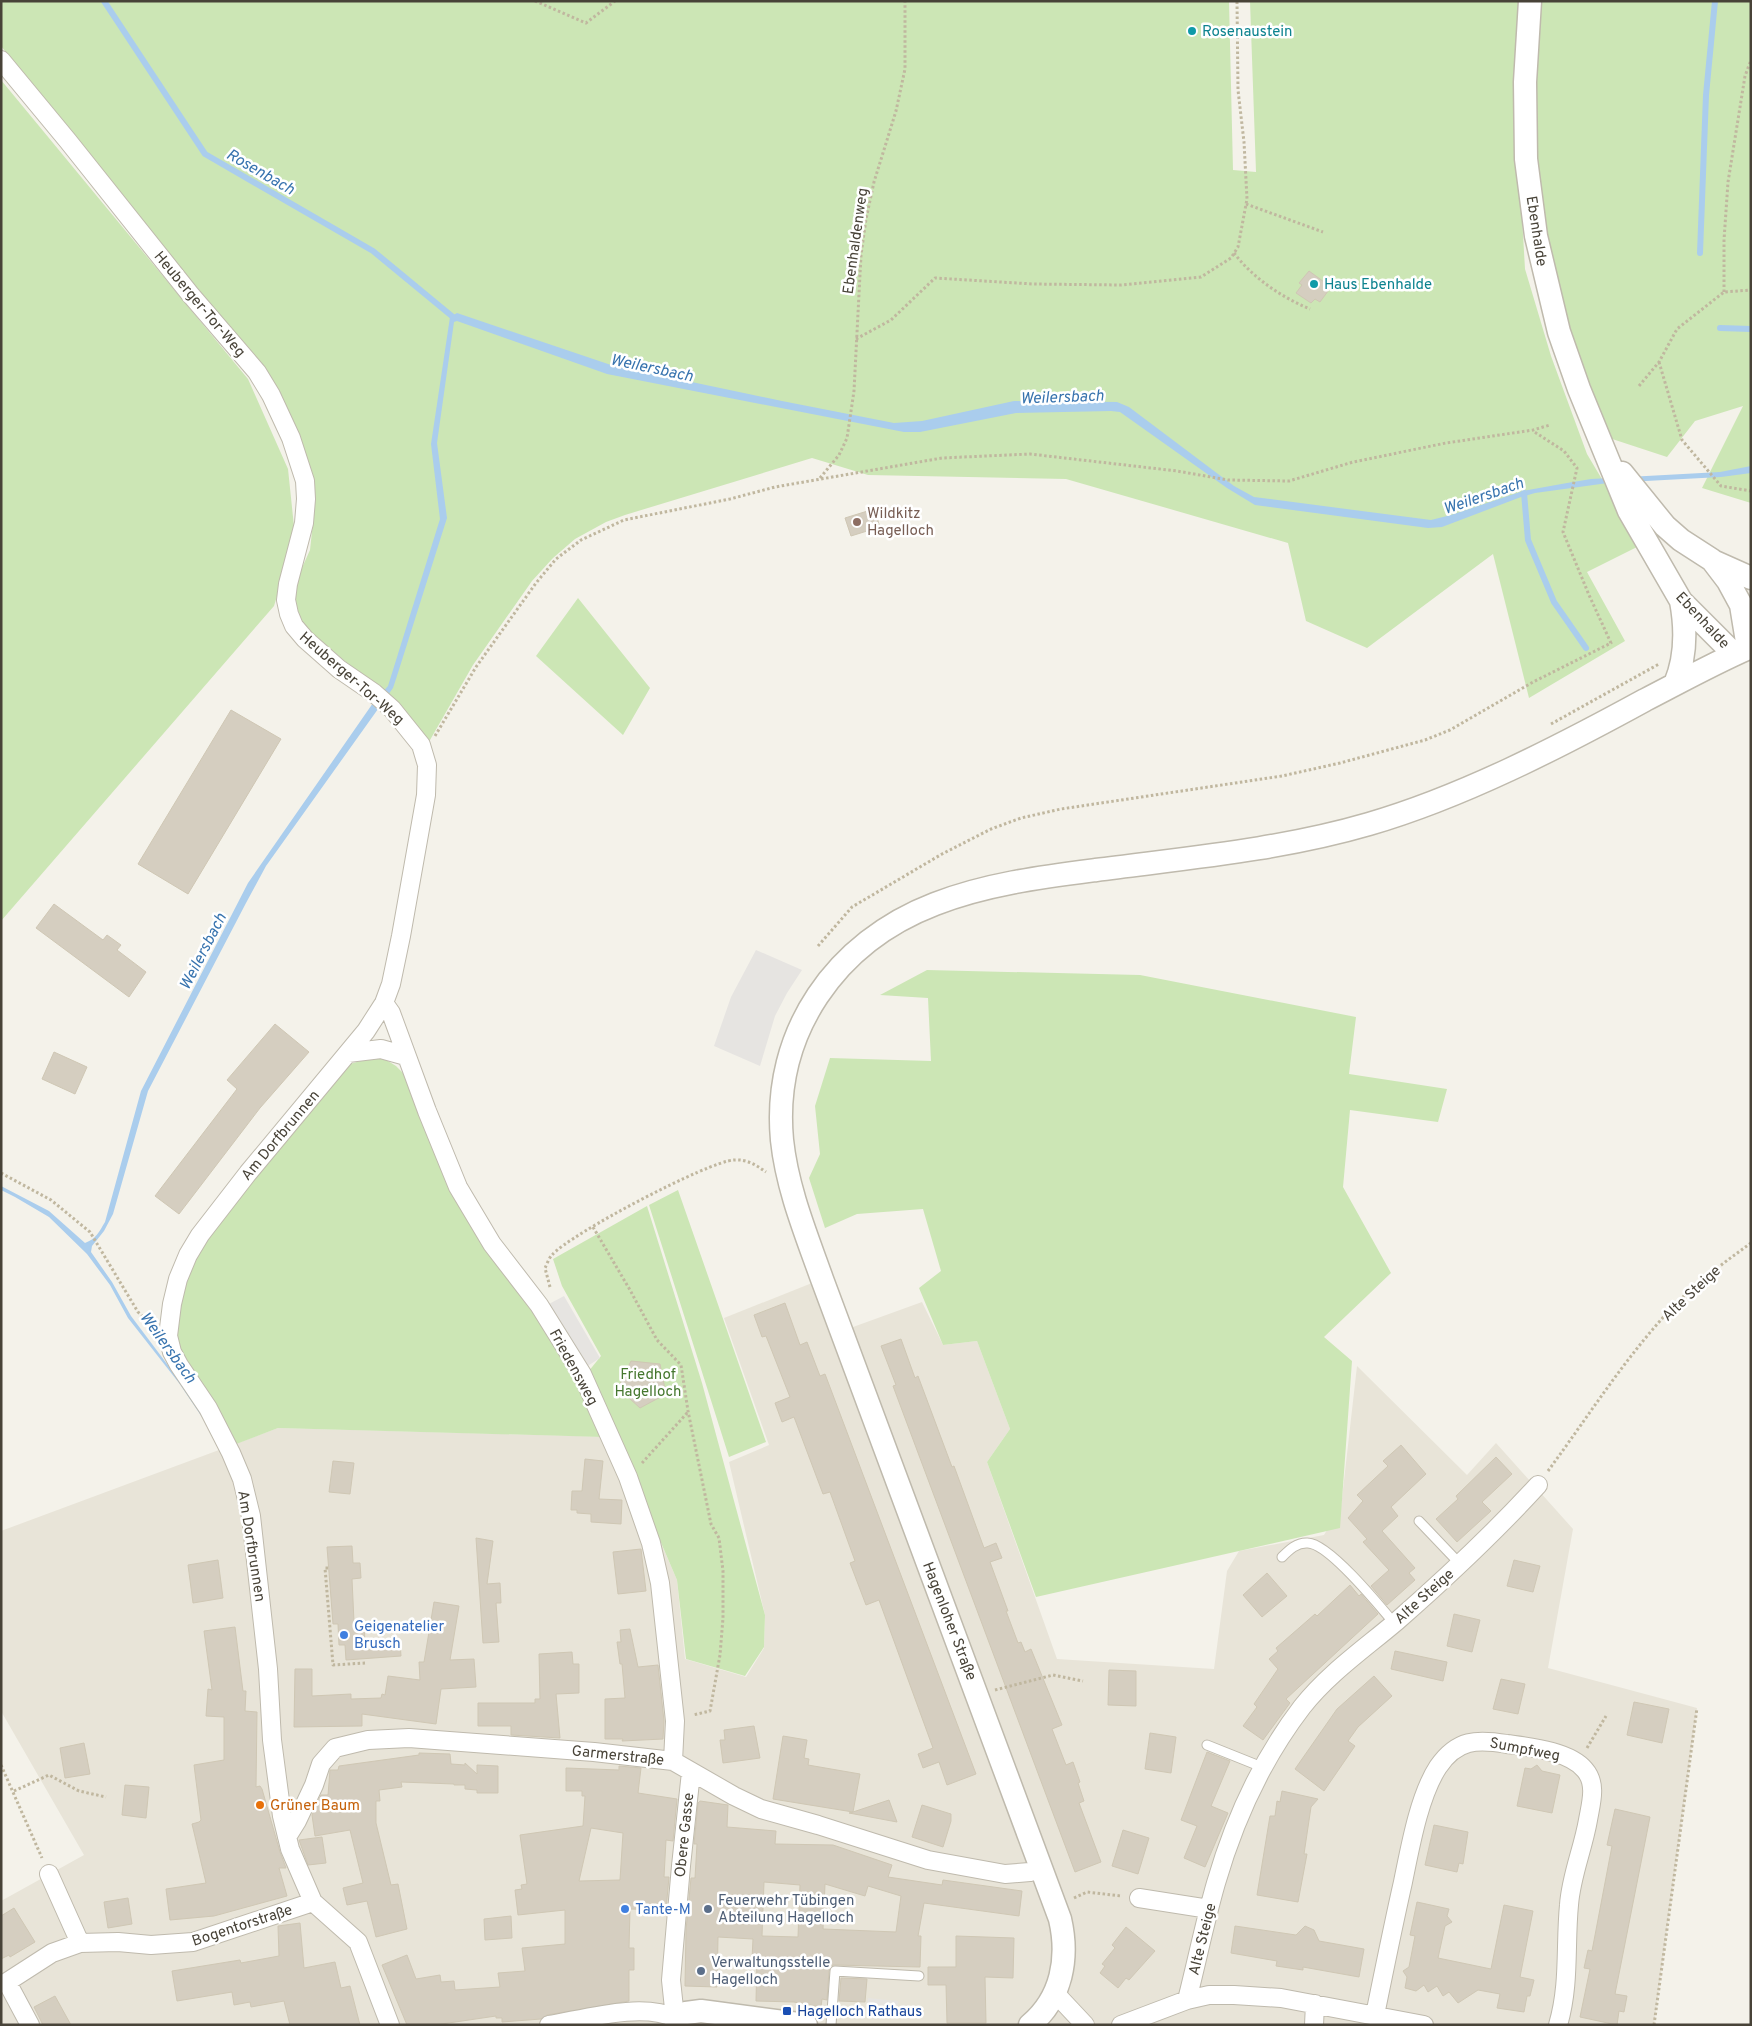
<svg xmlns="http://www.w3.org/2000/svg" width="1752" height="2026" viewBox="0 0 1752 2026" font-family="Overpass,sans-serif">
<rect width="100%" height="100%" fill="#f4f2ea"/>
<path fill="#e8e4d8" d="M822 1279 842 1331 922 1302 943 1345 977 1341 1010 1429 987 1462 1057 1659 1214 1669 1227 1571 1239 1551 1324 1535 1341 1507 1357 1366 1467 1475 1496 1443 1573 1529 1548 1668 1697 1708 1654 2025H1V1901L84 1855 1 1711V1531L278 1428 615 1437 677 1580 685 1659 746 1677 764 1648 765 1615 729 1462 769 1445 724 1318Z"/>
<path fill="#cce6b5" d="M1 1H1229L1233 170 1256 172 1250 1H1525L1516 112 1525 269 1551 356 1587 454 1641 545 1587 572 1625 641 1529 698 1493 554 1367 648 1306 621 1288 543 1066 479 868 475 812 458 625 515 606 522 575 539 553 558 532 581 473 665 426 747 394 707 352 667 302 625 297 615 292 590 310 550 314 513 308 468 287 410 1 46Z
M1530 1H1751V503L1702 488 1743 406 1695 421 1667 457 1597 434 1536 236Z
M1 80 248 379 288 469 295 536 274 606 1 921Z
M578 598 650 688 623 735 536 656Z
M927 970 1140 975 1356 1017 1349 1074 1447 1089 1438 1122 1350 1110 1343 1187 1391 1273 1324 1337 1352 1361 1340 1528 1036 1597 987 1462 1010 1429 977 1341 943 1345 919 1288 941 1271 923 1209 857 1214 825 1228 809 1178 820 1154 815 1106 830 1058 931 1061 928 998 880 995Z
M383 1058 396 1066 411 1081 452 1188 536 1308 579 1377 603 1437 278 1428 231 1446 173 1351 182 1280 216 1218 350 1064 367 1059Z
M678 1190 766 1442 729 1457 649 1205Z
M647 1206 702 1383 765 1615 764 1647 745 1676 686 1659 677 1580 588 1372 601 1356 562 1286 553 1259Z"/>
<path fill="#e6e4e1" d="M756 950 802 970 787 993 775 1016 760 1066 714 1046 731 997Z
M564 1296 600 1358 586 1367 549 1304Z
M868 1998 898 2001 897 2014 867 2011Z"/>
<path fill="#aacded" d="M457 313 611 365 782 401 894 423 922 421 1014 401 1117 402 1129 407 1234 486 1254 497 1431 520 1451 515 1523 491 1567 483 1591 479 1720 472 1751 466V473L1721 477 1608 483 1535 493 1521 497 1442 527 1428 528 1255 505 1227 488 1120 412 1111 411 1016 413 920 432H904L607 374 457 321 454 322 437 443 447 518 396 679 393 688 266 866 246 903 148 1091 113 1214 104 1231 92 1246 91 1252 112 1282 131 1316 209 1420 208 1426 179 1383 128 1318 110 1285 87 1254 49 1217 15 1197 1 1190V1186L49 1211 85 1243C96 1239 99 1232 105 1222L141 1091 248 883 373 703 388 686 440 519 431 444 450 317Z"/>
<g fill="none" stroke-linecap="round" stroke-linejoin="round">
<path stroke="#aacded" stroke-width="6" d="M104 1 205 154 373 251 453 317
M1700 253 1706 95 1715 1
M1720 328 1751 329
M1524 493 1528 540 1554 602 1586 648"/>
</g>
<path fill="#d5cec0" stroke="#cfc7b4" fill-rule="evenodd" d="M1309 271 1331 287 1320 302 1315 299 1311 303 1296 293 1302 285 1299 283Z
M874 509 880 527 851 536 845 518Z
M231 710 281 739 188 894 138 864Z
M54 904 103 940 107 935 121 945 117 950 146 972 129 997 36 928Z
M275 1024 309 1052 260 1108 179 1214 155 1196 237 1089 227 1080Z
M54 1052 87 1067 75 1094 42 1079Z
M785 1303 800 1345 807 1342 820 1376 825 1374 976 1774 947 1785 939 1762 923 1768 918 1754 933 1748 879 1600 866 1605 850 1563 855 1561 830 1492 823 1494 794 1417 782 1422 775 1403 790 1397 766 1336 762 1337 754 1315Z
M901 1339 915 1378 918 1376 952 1467 954 1466 984 1548 996 1543 1002 1558 990 1562 1008 1611H1006L1018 1643 1021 1642 1025 1652 1031 1649 1062 1725 1052 1729 1066 1765 1073 1762 1080 1782 1078 1783 1084 1801 1079 1803 1101 1862 1075 1872 893 1386 896 1385 881 1346Z
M631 1361 660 1364 666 1394 640 1408 618 1388Z
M1401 1445 1426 1474 1391 1507 1398 1516 1382 1531 1415 1568 1409 1573 1415 1580 1387 1605 1371 1586 1389 1570 1363 1542 1367 1539 1348 1518 1363 1501 1357 1495 1388 1466 1383 1461Z
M1496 1457 1512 1474 1482 1502 1491 1511 1457 1542 1436 1519 1458 1499 1456 1496Z
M585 1459 603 1461 599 1499 622 1500 621 1524 591 1522V1514L577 1513V1510H571L572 1491H582Z
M333 1461 354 1463 350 1494 329 1492Z
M476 1538 493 1541 487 1584 500 1583 501 1603H496L499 1642 483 1643Z
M352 1546 353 1563H360L361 1578 352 1579 354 1622 364 1621 365 1644 400 1643 401 1656 346 1660 345 1645H339L338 1624H333L327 1547Z
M641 1549 646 1591 618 1594 613 1552Z
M218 1560 223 1598 193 1603 188 1565Z
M1514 1560 1540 1566 1533 1592 1507 1586Z
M1267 1573 1287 1596 1262 1617 1243 1595Z
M1350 1585 1359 1596 1361 1594 1378 1614 1286 1699 1290 1703 1263 1740 1243 1726 1257 1707 1254 1704 1278 1669 1269 1659 1278 1651 1276 1648 1315 1614 1317 1616Z
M434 1602 459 1606 450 1660 474 1659 476 1687 441 1689 436 1724 362 1714V1726L294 1727 295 1669H312V1696L351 1694V1699L381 1698 382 1694 385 1695 388 1676 420 1680 419 1662H424Z
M1454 1614 1480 1620 1472 1652 1447 1646Z
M235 1627 243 1691H246L245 1711 257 1712 256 1787 260 1786 262 1789 280 1852 286 1868H279L287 1896 214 1916 170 1920 166 1889 206 1883 192 1824 199 1822 201 1820 194 1765 224 1760V1717L206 1716 208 1689 212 1690 204 1631Z
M630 1629 638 1667 658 1665 664 1721 663 1739 622 1741 623 1739H605V1699L625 1698 622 1664H620L617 1642H621L620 1630Z
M1395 1651 1447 1662 1443 1681 1391 1669Z
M572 1652 573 1664H579V1693L556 1694 560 1738 511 1735V1726H478V1703H535V1699H540L539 1654Z
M1109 1670 1136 1671V1706L1108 1705Z
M1374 1676 1392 1696 1358 1727 1348 1741 1355 1746 1324 1791 1295 1769 1337 1709Z
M1501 1679 1525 1684 1518 1714 1493 1709Z
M1634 1702 1669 1709 1662 1743 1627 1735Z
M754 1726 760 1758 723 1763 720 1740H725L724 1730Z
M1150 1733 1176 1737 1171 1773 1145 1769Z
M783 1736 807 1740 804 1758 809 1759 808 1765 860 1774 853 1812 889 1800 897 1822 849 1813 853 1812 773 1799Z
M84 1743 90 1774 65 1778 60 1748Z
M1207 1752 1230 1761 1211 1806 1228 1813 1205 1867 1184 1858 1197 1826 1181 1820Z
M419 1753 450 1754 451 1764 465 1765V1763L477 1774V1765L498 1766V1793H477V1790L465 1789V1785H454V1784L401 1782 402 1787 379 1790 380 1801H376V1823L391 1885 398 1884 407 1929 376 1937 367 1901 347 1905 343 1888 363 1883 350 1830 315 1836 312 1815 321 1795H328L330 1770H338L339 1766 419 1755Z
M1537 1765 1542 1771 1560 1775 1552 1813 1517 1806 1525 1768 1531 1769Z
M619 1766 641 1768 638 1793 677 1799 673 1841 666 1840 664 1877H669L666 1910 630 1909 629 1948H634V1970H629V2001L547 2015 541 2019 502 2022V2018H496V2016L435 2025H407L382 1965 407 1955 416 1979 440 1975 441 1982 454 1981 455 1990 500 1987 498 1973 525 1971 522 1948 565 1944V1910L518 1915 515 1890 522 1889 521 1885 527 1884 520 1835 583 1826 585 1796H582V1791H566V1768L619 1770ZM591 1828 623 1833 620 1880 579 1881Z
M125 1785 149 1787 146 1818 122 1815Z
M1282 1791 1318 1799 1311 1807 1304 1854H1307L1298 1902 1257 1895 1270 1816H1275L1277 1801 1280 1802Z
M700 1801 728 1805 727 1827 776 1831 775 1844 833 1845 892 1865 888 1877 942 1885 943 1880 1022 1891 1019 1916 924 1903 918 1936H921L920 1967 833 1965 829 1971 827 2000 822 1999 821 2007 794 2002 756 2001 757 1959H752L753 1939 718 1937 717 1987 685 1986 686 1930 691 1878H695L697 1844H694L698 1803ZM764 1882 800 1885 798 1937 762 1936ZM825 1884 865 1896 868 1886 901 1896 896 1932 823 1929Z
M922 1805 951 1814V1821L943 1847 912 1837Z
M1615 1809 1650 1817 1615 1994 1627 1996 1624 2012 1619 2011 1617 2025 1580 2017 1590 1969 1584 1968 1588 1950 1592 1951 1612 1846 1607 1845Z
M1434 1825 1468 1832 1463 1864 1459 1863 1457 1872 1425 1865Z
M1123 1830 1149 1838 1138 1874 1112 1866Z
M322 1837 326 1863 308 1865 299 1840Z
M128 1898 132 1924 108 1928 104 1902Z
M1417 1902 1449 1909 1447 1916 1452 1922 1445 1926 1438 1958 1491 1969 1504 1905 1533 1911 1520 1977 1534 1980 1530 1996H1527L1524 2012 1497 2008 1500 1994 1478 1990 1458 2003 1449 1992 1443 1996 1437 1986 1428 1992 1424 1985 1416 1991 1405 1988 1407 1977 1403 1971 1409 1967 1415 1936 1410 1935Z
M14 1908 35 1942 10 1957 9 1955 1 1959V1916Z
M511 1916 512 1938 485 1940 484 1919Z
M300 1923 304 1968 335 1962 341 1988 350 1986 360 2025H290L284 2001 251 2007 250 2002 234 2005 232 1992 177 2001 172 1971 240 1960 241 1963 279 1956 278 1926Z
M1235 1926 1296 1935 1305 1926 1314 1930 1319 1941 1364 1949 1359 1977 1303 1967V1970L1276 1966 1277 1961 1231 1953Z
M1126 1927 1155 1951 1129 1980 1126 1978 1118 1988 1100 1973 1105 1966 1102 1964 1115 1948 1112 1945Z
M956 1936 1014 1938 1013 1978 985 1977 986 2023H947L946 1985H928V1967H956Z
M841 1978 867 1979 865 2002 839 2001Z
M55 1996 71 2025H43L34 2007Z"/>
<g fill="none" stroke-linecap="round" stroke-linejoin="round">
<defs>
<path id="service" d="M1419 1521 1460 1564
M1282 1557C1289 1550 1297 1542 1308 1543 1329 1544 1379 1605 1394 1623
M1207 1745 1262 1767
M831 2025 835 1971 919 1976"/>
<path id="minor" d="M1 60 68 141 190 294 257 372 271 395 291 438 305 481 306 499 304 523 288 584 286 600 289 614 294 626 305 639 339 669 374 693 392 709 421 745 427 765 426 795 401 936 391 984 384 1003 366 1031 248 1173 200 1235 188 1255 178 1279 172 1304 168 1336 172 1352 179 1365 208 1408 231 1453 242 1479 251 1516 268 1669 272 1740 282 1816 290 1849 313 1902 358 1942 390 2025
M384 1003 391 1013 427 1111 458 1187 492 1244 539 1305 582 1374 628 1477 651 1543 660 1583 675 1721 673 1761
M348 1053 381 1049 406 1056
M287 1837 297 1821 314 1785 321 1764 335 1748 368 1740 409 1738 594 1752 673 1761 734 1796 761 1809 818 1825 928 1860 1005 1874 1030 1872 1042 1869
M49 1874 80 1943
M1139 1898 1209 1909
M1055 1993 1085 2025
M1187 2000C1197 1961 1205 1921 1216 1883 1234 1821 1263 1758 1302 1707 1329 1673 1364 1649 1397 1621 1446 1578 1494 1533 1538 1485
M1375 2015C1384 1971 1393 1926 1403 1882 1410 1848 1419 1796 1438 1767 1457 1739 1477 1739 1507 1744 1529 1747 1570 1751 1585 1770 1597 1784 1591 1803 1588 1820 1583 1849 1571 1876 1569 1905 1565 1946 1570 1984 1558 2025
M675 2018 671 1980 681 1866 691 1772
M30 2025 7 1982 52 1953 80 1943 118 1942 151 1945 193 1942 313 1902
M549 2025C585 2019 642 2002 675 2018
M1121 2025 1187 2000 1209 1995H1234L1281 1998 1424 2025
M1314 2025 1315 2004"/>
<path id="tertiary" d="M1530 1 1525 82 1526 159 1536 236 1559 332 1579 389 1629 511 1681 601 1734 654
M1622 473 1665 526 1681 540 1712 560 1728 581 1741 605 1748 648
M1715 562 1751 578
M1675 684C1686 658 1686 628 1681 601
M675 2018 686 2013 701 2011 806 2025
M1030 2025C1062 1998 1069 1958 1060 1919L822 1279C806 1234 787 1188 782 1140 772 1032 836 942 935 904 986 884 1042 877 1096 870 1187 858 1280 850 1369 824 1462 797 1559 747 1645 700 1680 682 1714 663 1751 647"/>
</defs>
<use href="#service" stroke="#bfbaad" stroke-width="11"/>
<use href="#minor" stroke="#bfbaad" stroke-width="20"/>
<use href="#tertiary" stroke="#bfbaad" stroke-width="25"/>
<path stroke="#c0b79f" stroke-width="3" stroke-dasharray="2.5 2.5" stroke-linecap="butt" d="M535 1 586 23 615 1
M1246 204 1323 232
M1234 253C1253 278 1281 297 1310 309
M1724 292V240L1728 182 1745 76 1751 60
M856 339 891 320 935 278 1033 284 1121 285 1201 277 1231 258 1238 247 1247 199 1244 142 1238 90 1237 1
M1659 362 1682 440 1721 486 1751 491
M1639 386 1659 362 1677 329 1724 292 1751 290
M820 478 839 455 847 438 854 391 861 255 866 219 874 182 896 111 905 69V1
M1551 724 1659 664
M435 736 476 667 536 583 556 559 581 540 624 520 730 499 775 487 942 458 1030 454 1177 471 1228 480 1289 481 1353 462 1446 443 1533 430 1550 425
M818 946 852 907 942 854 991 829 1021 818 1061 809 1282 776 1340 763 1425 740 1450 730 1533 682 1611 643 1589 595 1563 532 1577 468 1564 451 1533 431
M1 1173 51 1200 90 1232 138 1312 151 1324
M593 1227 630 1290 657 1340 681 1365 688 1411 711 1524 719 1538 723 1571V1618L720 1655 710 1711 693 1715
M550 1287 545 1268C547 1264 549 1258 552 1255 570 1234 709 1161 734 1160 747 1159 756 1165 766 1172
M642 1463 688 1412
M1548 1471C1587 1418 1623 1361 1668 1312 1692 1286 1722 1264 1751 1243
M328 1568H325L333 1665 365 1663
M995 1690 1053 1675 1083 1681
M1587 1748 1606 1716
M1 1765 42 1858
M14 1791 49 1775 79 1791 106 1797
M1074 1898 1087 1892 1121 1896
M1654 2025 1697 1708"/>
<use href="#service" stroke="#fff" stroke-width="9"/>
<use href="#minor" stroke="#fff" stroke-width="18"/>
<use href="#tertiary" stroke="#fff" stroke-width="22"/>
</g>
<g fill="#0f9aa8" stroke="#fff" stroke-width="2">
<circle cx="1192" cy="31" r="5"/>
<circle cx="1314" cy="284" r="5"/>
</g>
<circle fill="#8d6e63" stroke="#fff" stroke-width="2" cx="857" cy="522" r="5"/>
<g fill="#3f7fe0" stroke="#fff" stroke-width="2">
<circle cx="344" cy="1635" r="5"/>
<circle cx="625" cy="1909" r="5"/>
</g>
<circle fill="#e8710a" stroke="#fff" stroke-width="2" cx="260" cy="1805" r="5"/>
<g fill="#5c6f8a" stroke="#fff" stroke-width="2">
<circle cx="708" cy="1909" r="5"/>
<circle cx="701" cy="1971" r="5"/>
</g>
<rect fill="#1a4fb4" stroke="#fff" stroke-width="2" x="782" y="2006" width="10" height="10" rx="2.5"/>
<g text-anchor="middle" stroke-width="5" stroke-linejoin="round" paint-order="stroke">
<g font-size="15" fill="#0d838f" stroke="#fff" text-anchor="start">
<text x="1202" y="36">Rosenaustein</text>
<text x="1324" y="289">Haus Ebenhalde</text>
</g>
<g font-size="15" fill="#484338" stroke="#fff">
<text transform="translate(1537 231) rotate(81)" y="5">Ebenhalde</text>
<text transform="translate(855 241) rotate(-82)" y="5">Ebenhaldenweg</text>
<text transform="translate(200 304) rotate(50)" y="5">Heuberger-Tor-Weg</text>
<text transform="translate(1703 620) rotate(47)" y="5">Ebenhalde</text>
<text transform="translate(352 678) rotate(41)" y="5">Heuberger-Tor-Weg</text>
<text transform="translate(280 1135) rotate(-50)" y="5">Am Dorfbrunnen</text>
<text transform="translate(1691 1293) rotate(-43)" y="5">Alte Steige</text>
<text transform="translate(574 1367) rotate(61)" y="5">Friedensweg</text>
<text transform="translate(252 1546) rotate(81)" y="5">Am Dorfbrunnen</text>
<text transform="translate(1424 1596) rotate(-42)" y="5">Alte Steige</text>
<text transform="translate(950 1621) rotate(69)" y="5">Hagenloher Straße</text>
<text transform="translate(1525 1749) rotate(11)" y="5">Sumpfweg</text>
<text transform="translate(618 1755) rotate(6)" y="5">Garmerstraße</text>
<text transform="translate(684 1835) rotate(-84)" y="5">Obere Gasse</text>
<text transform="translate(242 1925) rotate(-18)" y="5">Bogentorstraße</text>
<text transform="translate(1202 1939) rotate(-76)" y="5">Alte Steige</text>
</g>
<g font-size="15" fill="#785e54" stroke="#fff" text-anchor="start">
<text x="867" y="518">Wildkitz<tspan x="867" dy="17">Hagelloch</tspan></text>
</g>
<g font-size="15" fill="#45772e" stroke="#fff">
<text x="648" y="1379">Friedhof<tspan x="648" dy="17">Hagelloch</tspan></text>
</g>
<g font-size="15" fill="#366cbe" stroke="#fff" text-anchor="start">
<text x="354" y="1631">Geigenatelier<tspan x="354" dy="17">Brusch</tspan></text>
<text x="635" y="1914">Tante-M</text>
</g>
<g font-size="15" fill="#c56008" stroke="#fff" text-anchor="start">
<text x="270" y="1810">Grüner Baum</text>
</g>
<g font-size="15" fill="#4e5e75" stroke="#fff" text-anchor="start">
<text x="718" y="1905">Feuerwehr Tübingen<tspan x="718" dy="17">Abteilung Hagelloch</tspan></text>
<text x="711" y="1967">Verwaltungsstelle<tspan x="711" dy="17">Hagelloch</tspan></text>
</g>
<g font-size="15" fill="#164399" stroke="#fff" text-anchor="start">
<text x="797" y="2016">Hagelloch Rathaus</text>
</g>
<g font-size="16" font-style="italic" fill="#3773ae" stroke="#fff">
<text transform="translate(261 171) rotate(30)" y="6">Rosenbach</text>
<text transform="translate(652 367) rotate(12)" y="6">Weilersbach</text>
<text transform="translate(1062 396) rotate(-2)" y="6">Weilersbach</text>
<text transform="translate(1483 495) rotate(-19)" y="6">Weilersbach</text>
<text transform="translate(202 951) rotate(-63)" y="6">Weilersbach</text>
<text transform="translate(169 1347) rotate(54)" y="6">Weilersbach</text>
</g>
</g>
<rect width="1752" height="2026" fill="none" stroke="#484338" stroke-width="5"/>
</svg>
